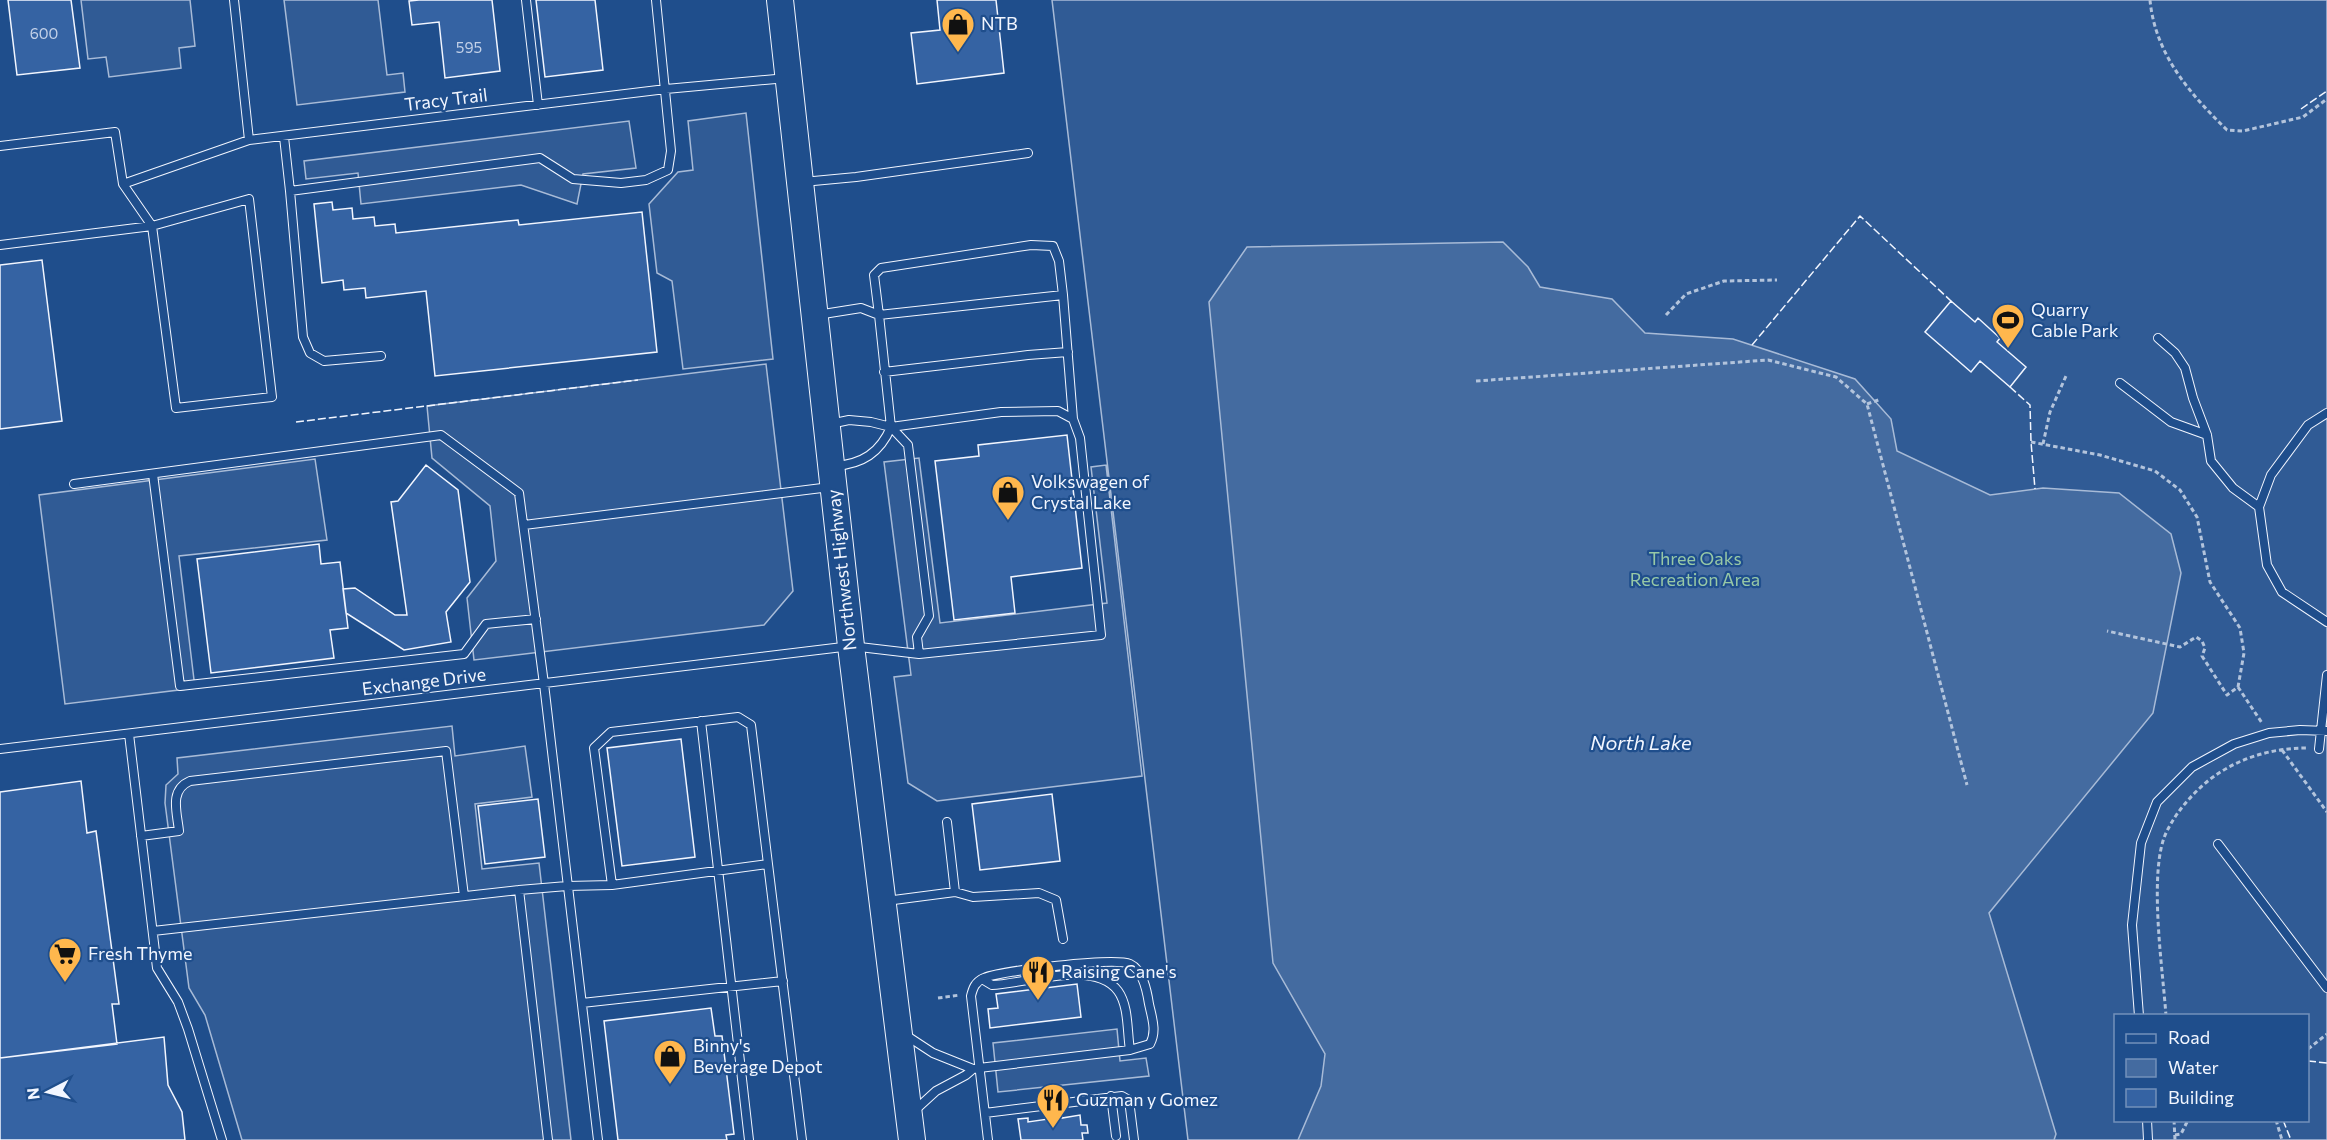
<svg xmlns="http://www.w3.org/2000/svg" width="2327" height="1140" viewBox="0 0 2327 1140" font-family="Commissioner,sans-serif">
<rect width="100%" height="100%" fill="#1f4e8c"/>
<path fill="#305b95" stroke="#a8bbd7" stroke-width="1.5" fill-rule="evenodd" d="M81 0H190L195 46 179 48 181 68 109 77 106 57 88 59Z
M284 0H378L387 75 403 73 405 92 297 105Z
M1052 0H2327V1140H1188ZM2116 1016H2308V1120H2116Z
M746 113 773 359 683 369 672 281 657 273 649 204 678 172 693 170 688 121Z
M629 121 636 168 583 174 577 204 521 185 361 204 358 173 306 179 304 161Z
M766 364 793 591 764 625 474 660 467 598 496 561 490 506 432 458 427 406Z
M919 458 940 623 1107 603 1091 467 1106 465 1142 776 937 801 908 783 894 677 911 675 884 462Z
M315 459 327 540 179 556 195 688 65 704 39 495Z
M452 726 455 756 525 746 532 797 475 804 482 869 539 863 571 1140H242L205 1015 189 988 165 803 166 785 178 774 177 758Z
M1117 1029 1120 1061 1146 1058 1149 1076 998 1092 993 1043Z"/>
<path fill="#446ba0" stroke="#a8bbd7" stroke-width="1.5" d="M1503 242 1528 267 1540 287 1612 299 1645 333 1733 339 1855 379 1891 419 1897 451 1990 495 2043 488 2119 493 2171 534 2181 573 2153 713 1989 913 2056 1134 2054 1140H1298L1321 1086 1325 1054 1273 963 1209 302 1247 247Z"/>
<path fill="#3563a3" stroke="#f2f6ff" stroke-width="1.5" d="M8 0H71L80 68 17 75Z
M419 0H492L500 71 445 78 439 22 412 25 409 1Z
M536 0H595L603 70 545 77Z
M937 0H996L1004 73 917 84 911 33 940 30Z
M332 202 333 210 352 208 353 219 374 217 375 226 395 224 396 233 518 220 519 225 642 212 657 352 435 376 426 291 366 298 365 288 344 290 343 280 322 283 314 204Z
M42 260 62 421 0 429V265Z
M1951 301 1975 322 1978 318 2000 338 1997 342 2026 367 2010 387 1980 361 1971 372 1925 332Z
M1067 435 1082 568 1011 577 1015 613 954 620 935 461 979 456 978 445Z
M426 465 458 490 470 582 446 612 451 642 404 650 346 613 343 589 355 588 395 615H407L391 502 398 501Z
M319 544 321 564 340 562 348 628 330 630 334 658 211 673 197 559Z
M681 739 695 857 622 866 607 748Z
M81 781 87 833 96 831 119 1004H112L117 1044 0 1058V792Z
M1052 794 1060 861 980 870 972 804Z
M538 799 545 857 485 864 478 806Z
M1077 984 1081 1017 990 1028 988 1009 998 1008 996 994Z
M711 1008 715 1036H722L734 1134 726 1135 727 1140H618L604 1021Z
M164 1037 168 1085 182 1112 185 1140H0V1058Z
M1062 1114V1118L1080 1115 1081 1125H1087L1088 1133H1082L1083 1140H1021L1018 1119 1028 1118V1122L1056 1118 1055 1115Z"/>
<g fill="none" stroke-linecap="round" stroke-linejoin="round">
<defs>
<path id="service" d="M234 0 249 140 666 89 787 78
M526 0 538 105
M284 137 290 191 540 158 573 179 621 183 646 180 668 170 671 151 656 0
M0 146 115 132 123 184 152 226 176 408 272 397 249 199 152 226 0 245
M803 182 856 177 1028 153
M123 184 249 140
M290 191 303 337 310 353 324 361 381 356
M817 315 861 308 879 315 874 275 881 268 1031 245 1053 246 1059 261 1063 295 1073 419
M2158 338 2175 353 2185 368 2193 398 2207 435 2211 461 2233 488 2259 507
M884 372 1028 355 1068 352
M2120 383 2171 422 2207 435
M2327 413 2308 425 2271 475 2259 507 2267 565 2282 592 2327 622
M891 427 908 445 929 616 917 637 919 654
M835 466C862 464 880 453 891 427L879 315 1063 295
M153 474 180 686 464 654 486 624 536 619
M74 484 441 435 519 493 544 684 598 1140
M524 525 830 487
M701 721 749 1140
M129 734 157 968 178 1002 188 1029 222 1140
M0 749 851 646 919 654 1101 635 1080 438 1073 419 1058 411 1001 412 891 427 871 422 849 420 830 424
M2319 749 2327 675
M947 822 955 892
M141 836 179 831C177 812 169 790 190 781L446 751 464 896
M2218 844 2327 988
M768 864 802 1140
M519 890 548 1140
M886 901 955 892 973 897 1039 893 1056 900 1063 939
M153 931 519 890 567 886 612 885 768 864 751 725 738 717 611 732 594 748 612 885
M982 979 992 985C1025 984 1094 959 1118 991 1129 1006 1127 1032 1130 1050
M582 1003 783 981
M2139 1016 2132 925 2141 843 2157 802 2192 767 2234 744 2269 733 2300 730 2327 731
M904 1034 933 1053 973 1069
M1111 1096 1116 1136
M913 1112 936 1091 966 1075 973 1069 979 1068 1130 1050 1150 1044C1157 1031 1152 1018 1149 1004 1147 991 1143 970 1130 964 1114 957 1001 971 984 978 975 982 973 988 971 996L988 1140
M985 1113 1122 1096 1129 1100 1134 1140
M2147 1120 2148 1140"/>
<path id="primary" d="M780 0 851 646 912 1140"/>
</defs>
<use href="#service" stroke="#f2f6ff" stroke-width="10"/>
<use href="#primary" stroke="#f2f6ff" stroke-width="28"/>
<path stroke="#b3c4dc" stroke-width="3" stroke-dasharray="4.5 3" stroke-linecap="butt" d="M2150 0C2155 54 2190 94 2227 130L2243 131 2303 117 2327 99
M1666 315 1686 294 1724 281 1777 280
M1476 381 1768 360 1836 377 1867 404 1967 785
M1867 404 1881 399
M2031 442 2100 455 2155 471 2180 490 2197 517 2210 582 2240 628 2244 653 2238 687 2227 695 2202 656 2205 648 2202 641 2196 637 2180 647 2107 631
M2043 444 2050 412 2066 376
M2238 687 2262 723
M2282 750 2327 812
M938 998 960 995
M2166 1016C2163 971 2148 872 2166 833 2176 812 2191 795 2209 780 2238 758 2271 748 2307 748
M2308 1049 2327 1034
M2174 1120 2175 1140
M2228 1120H2233
M2276 1120 2282 1140
M2175 1135 2181 1134 2188 1120"/>
<use href="#service" stroke="#1f4e8c" stroke-width="8"/>
<use href="#primary" stroke="#1f4e8c" stroke-width="26"/>
<path stroke="#f2f6ff" stroke-width="1.5" stroke-dasharray="8 3" stroke-linecap="butt" d="M2301 109 2327 91
M1752 345 1860 216 1951 301
M2010 387 2030 405 2031 442 2035 489
M296 422 638 380
M2308 1061 2327 1063
M2283 1120 2291 1140"/>
</g>
<defs>
<symbol id="shop-pin" viewBox="-11 -11 22 30"><path d="M0 17L-7.5 6A9.5 9.5 0 1 1 7.5 6Z" fill="#ffb74d" stroke="#1f4e8c"/><path d="M-5-2.5h2.3a2.7 3.5 0 0 1 5.4 0H5L5.5 6h-11ZM-1.5-2.5h3a1.5 2.3 0 0 0-3 0Z" fill="#111"/></symbol>
<symbol id="stadium-pin" viewBox="-11 -11 22 30"><path d="M0 17L-7.5 6A9.5 9.5 0 1 1 7.5 6Z" fill="#ffb74d" stroke="#1f4e8c"/><path d="M0-5a6.5 5 0 1 0 0 10a6.5 5 0 1 0 0-10ZM-3.5-1.8h7v3.6h-7Z" fill="#111"/></symbol>
<symbol id="supermarket-pin" viewBox="-11 -11 22 30"><path d="M0 17L-7.5 6A9.5 9.5 0 1 1 7.5 6Z" fill="#ffb74d" stroke="#1f4e8c"/><path d="M-6-5.5h2.5l.6 2H6L4.5 2H-2.5L-4.4-4H-6ZM-1.5 3.2a1.3 1.3 0 1 0 .1 0ZM3 3.2a1.3 1.3 0 1 0 .1 0Z" fill="#111"/></symbol>
<symbol id="restaurant-pin" viewBox="-11 -11 22 30"><path d="M0 17L-7.5 6A9.5 9.5 0 1 1 7.5 6Z" fill="#ffb74d" stroke="#1f4e8c"/><path d="M-5-6h1v4h1v-4h1v4h1v-4h1v5L-1.5 .5V6h-2V.5L-5-1ZM5-6V6H3V1.5H1.5Q1.5-4 5-6Z" fill="#111"/></symbol>
</defs>
<g fill-rule="evenodd">
<use href="#shop-pin" x="939" y="5" width="38" height="52"/>
<use href="#stadium-pin" x="1989" y="301" width="38" height="52"/>
<use href="#shop-pin" x="989" y="473" width="38" height="52"/>
<use href="#supermarket-pin" x="46" y="935" width="38" height="52"/>
<use href="#restaurant-pin" x="1019" y="953" width="38" height="52"/>
<use href="#shop-pin" x="651" y="1037" width="38" height="52"/>
<use href="#restaurant-pin" x="1034" y="1081" width="38" height="52"/>
</g>
<g text-anchor="middle" stroke-width="4.5" stroke-linejoin="round" paint-order="stroke">
<g font-size="15" fill="#c3d1e8">
<text x="44" y="39">600</text>
<text x="469" y="53">595</text>
</g>
<g font-size="18" fill="#f2f6ff" stroke="#1f4e8c" text-anchor="start">
<text x="981" y="30">NTB</text>
<text x="2031" y="316">Quarry<tspan x="2031" dy="21">Cable Park</tspan></text>
<text x="1031" y="488">Volkswagen of<tspan x="1031" dy="21">Crystal Lake</tspan></text>
<text x="88" y="960">Fresh Thyme</text>
<text x="1061" y="978">Raising Cane's</text>
<text x="693" y="1052">Binny's<tspan x="693" dy="21">Beverage Depot</tspan></text>
<text x="1076" y="1106">Guzman y Gomez</text>
</g>
<g font-size="18" fill="#f2f6ff" stroke="#1f4e8c">
<text transform="translate(446 100) rotate(-7)" y="6">Tracy Trail</text>
<text transform="translate(842 570) rotate(-96)" y="6">Northwest Highway</text>
<text transform="translate(424 682) rotate(-7)" y="6">Exchange Drive</text>
</g>
<g font-size="18" fill="#97c8a6" stroke="#1f4e8c">
<text x="1695" y="565">Three Oaks<tspan x="1695" dy="21">Recreation Area</tspan></text>
</g>
<g font-size="20" font-style="italic" fill="#f2f6ff" stroke="#1f4e8c">
<text x="1641" y="750">North Lake</text>
</g>
</g>
<rect x="2114" y="1014" width="195" height="108" fill="#1f4e8c" stroke="#7391ba" stroke-width="1.5"/>
<rect x="2126" y="1034" width="30" height="9" fill="#1f4e8c" stroke="#7391ba" stroke-width="1.5"/>
<text x="2168" y="1044" font-size="18" fill="#f2f6ff">Road</text>
<rect x="2126" y="1059" width="30" height="18" fill="#446ba0" stroke="#7391ba" stroke-width="1.5"/>
<text x="2168" y="1074" font-size="18" fill="#f2f6ff">Water</text>
<rect x="2126" y="1089" width="30" height="18" fill="#3563a3" stroke="#7391ba" stroke-width="1.5"/>
<text x="2168" y="1104" font-size="18" fill="#f2f6ff">Building</text>
<g transform="translate(48 1092) rotate(263)" stroke="#1f4e8c" stroke-width="4.5" paint-order="stroke">
<path d="M0-4.5L10 22L0 15L-10 22Z" fill="#f2f6ff"/>
<text y="-9" font-size="16" font-weight="bold" text-anchor="middle" fill="#f2f6ff">N</text>
</g>
</svg>
